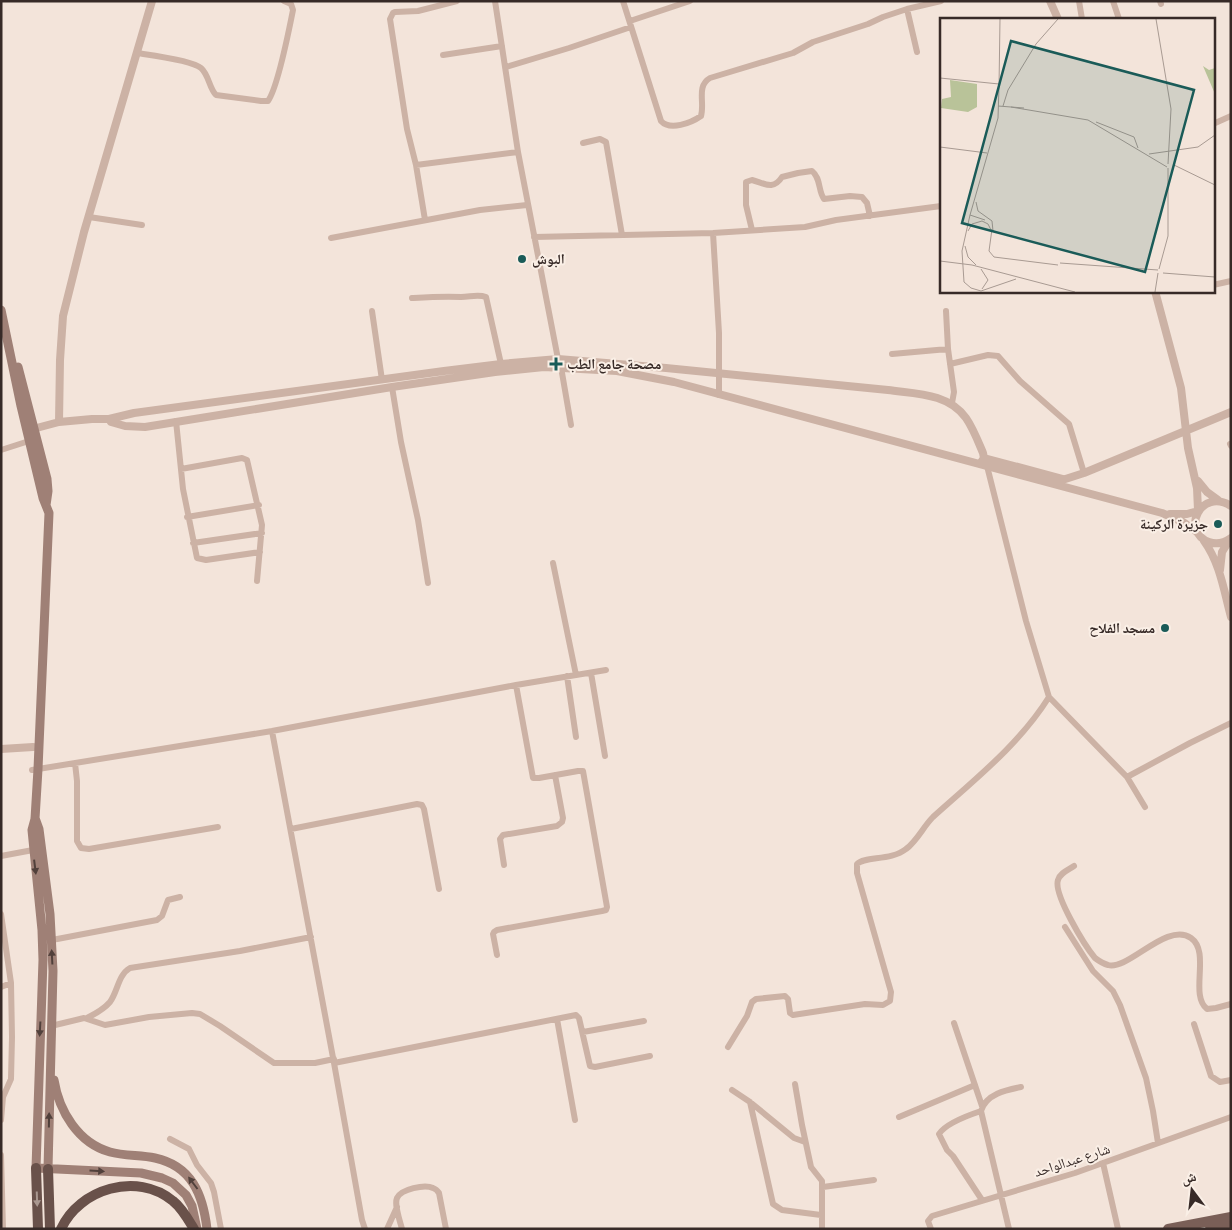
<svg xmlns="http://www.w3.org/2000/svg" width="1232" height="1230" viewBox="0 0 1232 1230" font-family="Commissioner,'Noto Naskh Arabic',sans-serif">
<rect width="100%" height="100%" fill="#f3e4da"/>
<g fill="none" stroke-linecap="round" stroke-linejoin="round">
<path stroke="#ccb2a5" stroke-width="6" d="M495 1 518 152 558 359
M623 1 661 121C670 131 691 123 701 116 705 103 696 86 710 78L793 53 813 42 868 24 883 17 907 9 941 1
M1079 1 1082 19
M1113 1 1119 19
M1160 1 1161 4
M907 9 917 52
M630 21 690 1
M137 53C150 55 192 60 201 68 209 75 209 88 216 95L261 101H268C278 87 289 30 293 10L291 4 284 1
M443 55 502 46
M506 67 569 48 631 27
M1213 124 1231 116
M583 143 600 139 606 142 622 235
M416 165 518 152
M89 217 142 225
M425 220 416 165 407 129 390 19 393 13 395 12 418 11 457 1
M752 230 746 205V182L752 180C764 183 773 191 782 177L798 173 812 171C821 178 818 191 824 199L850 196 862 197 867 203 870 216
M713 233 719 333V395
M534 237 713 233 805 227 836 220 941 206
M331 238 480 210 527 205
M1213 285 1231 281
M412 298C429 297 445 296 461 297 470 297 478 294 486 297L501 364
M372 311 382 380
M946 311 948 349 954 392 952 403
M892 354 948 349
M950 364 988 355 998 356 1020 381 1069 424 1084 473
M561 367 571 425
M392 387 401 442 418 520 428 583
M176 421 183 489 197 558 206 560 260 552
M1230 444 1231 446
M1 450 29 441
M987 466 1026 621 1049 697 1127 777 1145 807
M181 469 242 458 247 460 262 525 257 581
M187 517 259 505
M193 543 262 533
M553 563 576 675
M591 673 605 756
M567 676 576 737
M272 731 334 1063 362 1220 365 1229
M75 763 77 781V841L81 848 89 849 218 827
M32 770 272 731 516 685 606 670
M1127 777 1190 743 1231 723
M291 829 417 804 422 805 424 809 439 889
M1 856 33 850
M504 865 500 839 503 835 557 826 562 822 563 818 555 775
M1074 866C1068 870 1060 873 1058 880 1053 894 1085 946 1095 958 1099 961 1104 964 1108 965 1128 971 1167 921 1191 938 1211 952 1189 995 1207 1009L1216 1008 1231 1004
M1 914 11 983 12 1037 11 1079 3 1097 1 1120
M1065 927 1093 971 1113 991 1120 1005 1146 1078 1153 1111 1158 1143
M52 940 157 920 162 916 168 900 180 897
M497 955 493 934 494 932 497 930 602 911 606 910 607 907 583 771H578L539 778H533L516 685
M1 987 11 983
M87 1018C95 1014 104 1009 110 1002 118 991 118 975 130 968L240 951 311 937
M557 1019 575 1120
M954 1023 982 1106
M1194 1024 1211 1076 1220 1082 1231 1080
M51 1026 84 1018 105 1025 149 1017 192 1013 200 1014 220 1026 274 1063H315L334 1059
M583 1032 644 1021
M728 1047 747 1016 752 1002 756 999 785 996 788 999 790 1013 793 1015 865 1004 883 1005 890 1001 891 992 857 873V864C865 856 891 861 906 849 917 841 923 827 933 817 974 780 1019 745 1049 697
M334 1063 576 1015 579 1018 590 1066 595 1067 650 1056
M795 1084 802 1125 811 1167 822 1181V1229
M732 1090 750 1102 794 1138 805 1142
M750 1102 773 1204 782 1210 821 1215
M981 1111C969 1115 946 1123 939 1134L947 1150 953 1156 982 1200
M899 1117 975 1085
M170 1139 189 1149 197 1165 211 1183 214 1192 221 1229
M1 1155 3 1229
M1103 1163 1118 1229
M823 1187 874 1180
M387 1229 397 1207
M402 1229C400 1221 394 1205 397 1198 401 1189 425 1184 433 1188 436 1189 437 1190 439 1193L446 1229
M931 1229 928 1221 932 1216 1075 1173 1231 1117
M1009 1229 981 1111C986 1094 1006 1090 1021 1087"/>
<path stroke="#ccb2a5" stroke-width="8" d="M1050 1 1058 19
M1155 291 1181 388 1188 448 1197 488 1198 510
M109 419 111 422 125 426 145 427 392 387 495 372 544 367 617 371 674 382 1162 513 1183 522 1197 532
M59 422 60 360 63 316 84 232 152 1
M29 430 59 422 92 419H109L134 413 444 371 501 364 558 359 666 368 888 390C916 394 948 393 966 418 973 428 978 441 983 453L984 458 980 464
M984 458 1063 479
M1198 481 1207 492 1218 500
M1053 483 1084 473 1231 412
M1231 506C1201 487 1180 531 1209 542 1217 545 1224 543 1231 538
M1170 514H1187L1198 511
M1204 541C1220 563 1224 591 1231 617
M1220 570 1222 552 1230 539
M1 749 33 747"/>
<path stroke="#9f8076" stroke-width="9" d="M1 310 21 406 43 498 49 513 38 769 35 819 32 830 42 930 43 960 36 1168 141 1173 162 1178 173 1183 186 1195 192 1206 197 1229
M18 367 47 479 48 491 46 505
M35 818 39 829 50 914 53 971 48 1169
M54 1080C59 1111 78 1143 110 1152 124 1156 140 1155 155 1158 192 1166 203 1195 207 1229"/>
<path stroke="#7a5f57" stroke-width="10" d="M1168 1229 1231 1217
M1210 1229 1231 1225"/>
<path stroke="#69514a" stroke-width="10" d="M36 1168 38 1229
M48 1169 50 1229
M61 1229C79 1189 137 1171 173 1201 182 1208 188 1219 194 1229"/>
</g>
<defs><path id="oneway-solid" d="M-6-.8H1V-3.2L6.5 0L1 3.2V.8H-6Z" transform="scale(1.25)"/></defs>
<g fill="#51403b">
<use href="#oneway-solid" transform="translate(35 867) rotate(83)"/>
<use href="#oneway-solid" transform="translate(52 957) rotate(-93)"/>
<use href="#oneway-solid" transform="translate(40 1029) rotate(93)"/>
<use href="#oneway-solid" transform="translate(49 1120) rotate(-89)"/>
<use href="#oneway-solid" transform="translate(97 1171) rotate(3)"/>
<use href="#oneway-solid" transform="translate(193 1183) rotate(-127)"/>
</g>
<use fill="#aa9890" href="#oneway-solid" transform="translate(37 1199) rotate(88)"/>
<g fill="#1a5b58" stroke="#faefe6" stroke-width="2">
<circle cx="522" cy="259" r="5"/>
<path d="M553.5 356.5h5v5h5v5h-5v5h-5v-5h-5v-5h5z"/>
<circle cx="1218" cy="524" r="5"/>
<circle cx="1165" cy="628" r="5"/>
</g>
<g text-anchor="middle" stroke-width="4" stroke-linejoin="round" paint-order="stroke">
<g font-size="14" font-weight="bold" fill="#372a27" stroke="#faefe6" text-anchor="start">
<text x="532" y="264">البوش</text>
<text x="567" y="369">مصحة جامع الطب</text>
<text x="1208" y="529" text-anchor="end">جزيرة الركينة</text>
<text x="1155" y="633" text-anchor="end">مسجد الفلاح</text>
</g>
<g font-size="14" fill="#372a27" stroke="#faefe6">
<text transform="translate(1072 1160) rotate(-18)" y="5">شارع عبدالواحد</text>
</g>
</g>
<g transform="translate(940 18)">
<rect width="275" height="275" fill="#f3e4da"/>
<path d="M263 48 269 52 275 50V76ZM10 62 37 66V89L28 94 1 90 2 81 11 79Z" fill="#b9c399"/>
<path fill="none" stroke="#a89a92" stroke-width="1" d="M216 1 231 91 228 146M0 60 59 66M59 69 60 1M58 88 84 90M63 88 68 72 96 26 118 1M71 89 148 102 227 149M156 104 194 119 198 130M0 129 47 135M209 136 258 129 275 117M234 147 275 167M36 184 38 193 52 203 53 213M30 197 22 233 24 264 31 270 41 273 76 261M45 202 30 197 58 100 59 68M52 211 49 233 54 239 118 247M28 213 32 206 42 203 48 206 52 214M25 228 28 239 36 247M0 243 32 247 135 274M120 245 218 252M41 251 48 262 42 271M219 251 228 218V150M223 255 275 259M215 274 218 255"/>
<path fill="#1a5b58" fill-opacity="0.15" stroke="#1a5b58" stroke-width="2.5" d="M71 23 254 72 205 254 22 205Z"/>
<rect width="275" height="275" fill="none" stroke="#372a27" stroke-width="2.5"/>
</g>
<rect width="1232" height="1230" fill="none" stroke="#372a27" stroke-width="5"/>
<g transform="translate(1192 1190) rotate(345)" stroke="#faefe6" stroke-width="4" paint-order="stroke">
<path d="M0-4L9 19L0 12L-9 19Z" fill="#372a27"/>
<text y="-8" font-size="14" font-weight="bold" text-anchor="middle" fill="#372a27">ش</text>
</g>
</svg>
